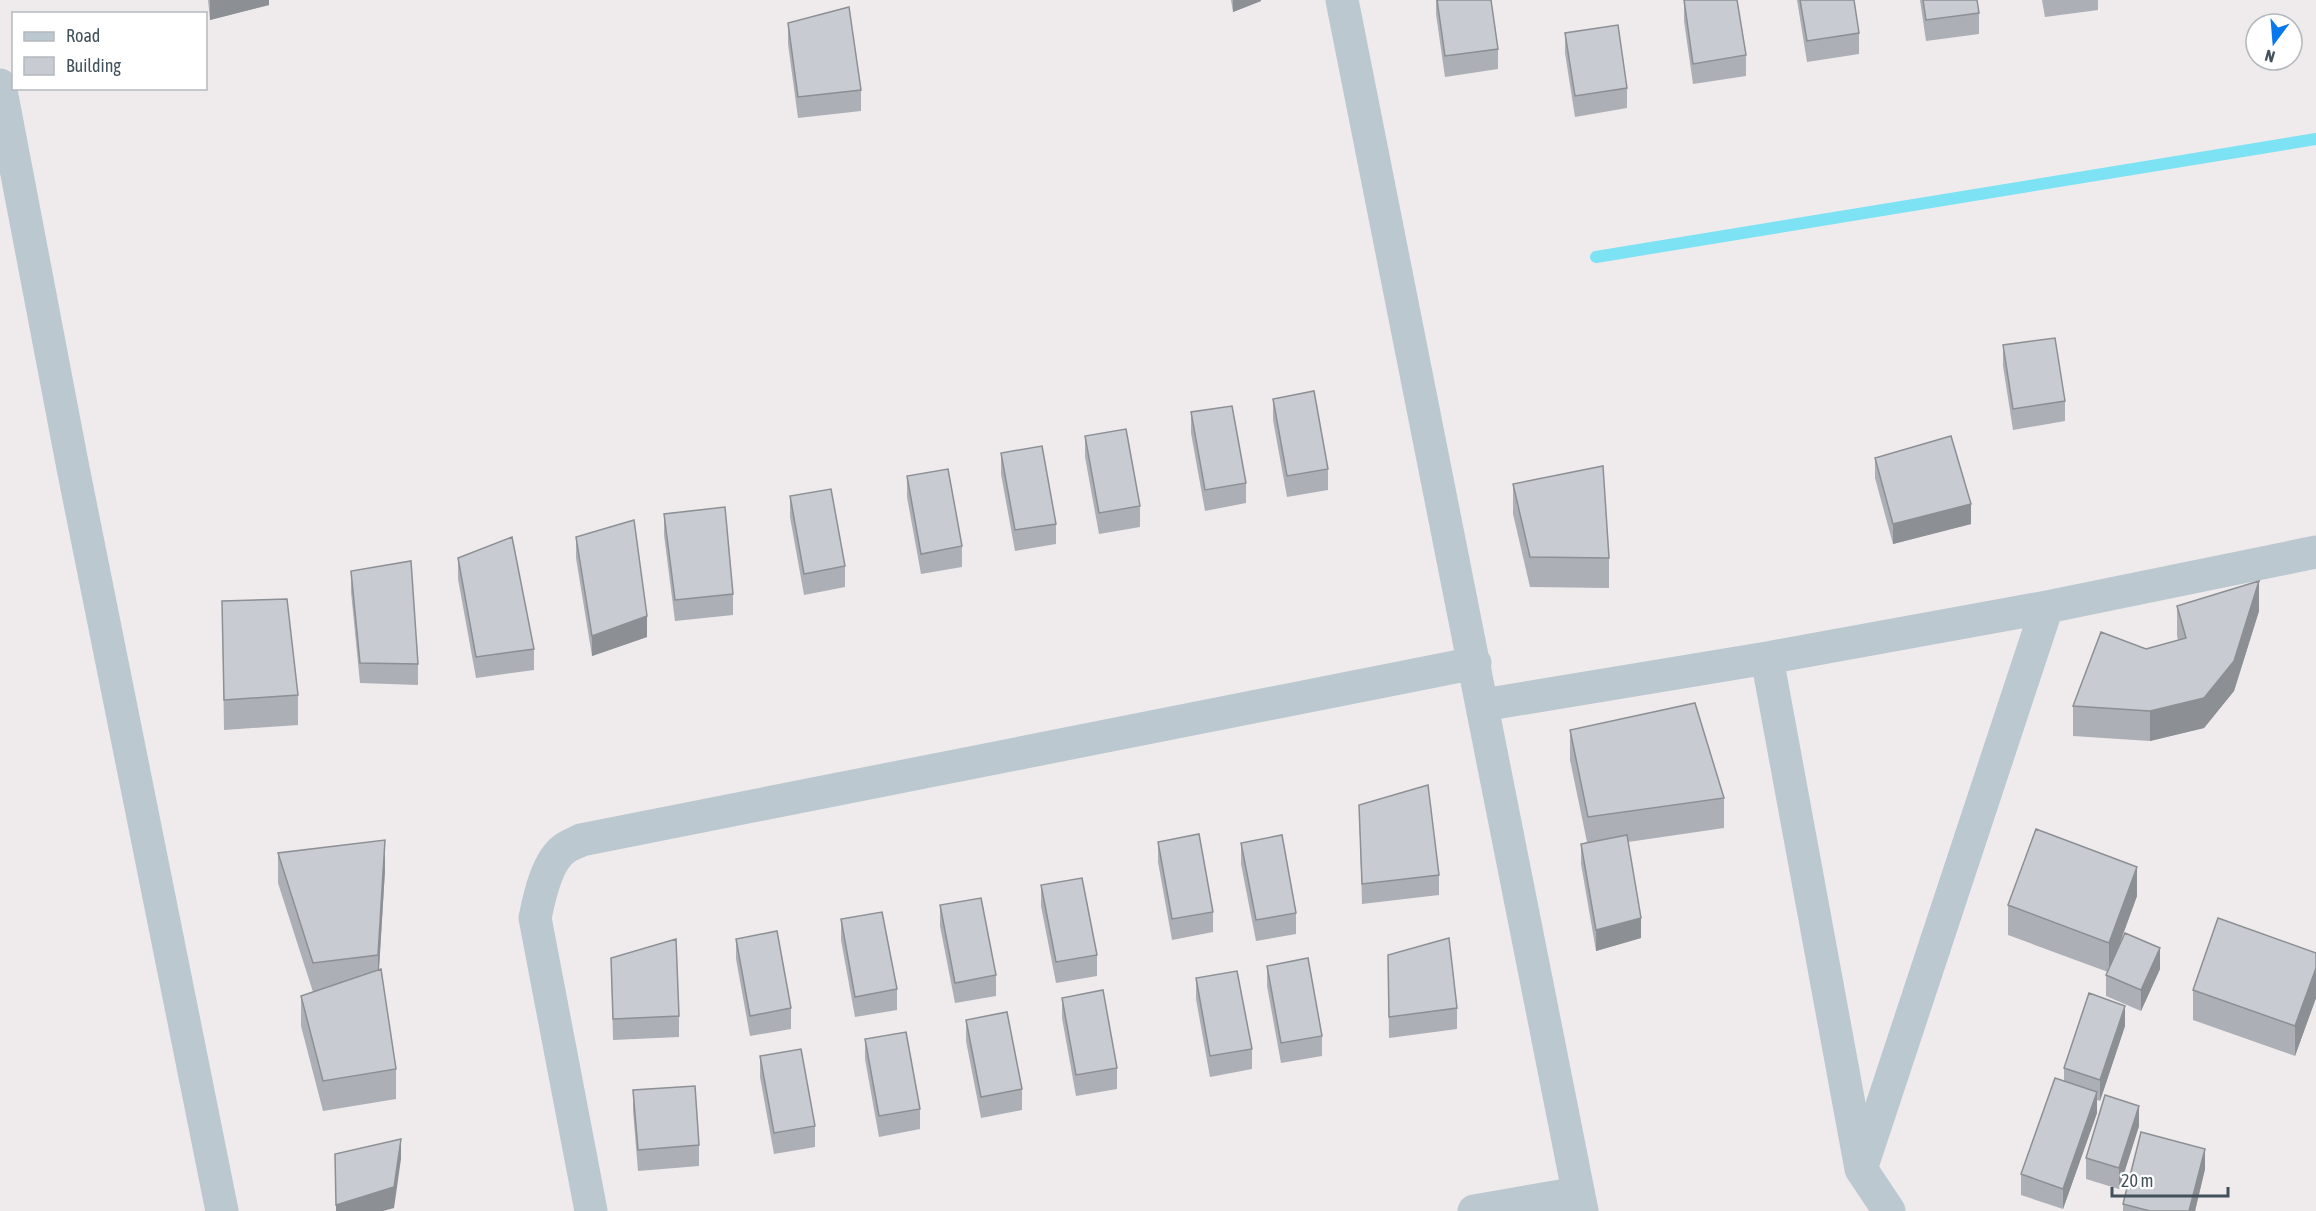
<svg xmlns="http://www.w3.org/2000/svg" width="2316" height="1211" viewBox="0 0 2316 1211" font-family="'Asap Condensed',sans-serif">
<rect width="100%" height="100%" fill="#efebec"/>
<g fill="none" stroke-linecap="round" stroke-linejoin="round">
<path stroke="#7ce2f4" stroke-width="12" d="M1596 257 2316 139"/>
<path stroke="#bbc8d0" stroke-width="33" d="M1342 0 1582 1211
M1767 658 1861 1169 1889 1211
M1483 705 1767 658 2047 607 2316 552
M1861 1169 2047 607
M591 1211 535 918C539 898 547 861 564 849 569 845 576 843 581 840L1475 663
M1474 1211 1578 1193"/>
<path stroke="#bbc8d0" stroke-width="33" d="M0 85 73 468 222 1211"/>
</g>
<path fill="#acafb5" d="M208 0H269V5L210 20Z
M1231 0H1261V1L1233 12Z
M1436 0H1491L1498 49V69L1445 77 1436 14Z
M1684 0 1746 55V76L1693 84 1684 21Z
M1797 0H1854L1859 33V54L1807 62Z
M1920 0H1977L1979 13V34L1926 41Z
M2042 0H2098V10L2045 17Z
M788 23 861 90V111L798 118 788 44Z
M1565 33 1627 88V108L1575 117 1565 53Z
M2003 345 2065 401V421L2013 430 2003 366Z
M1273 399 1328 469V490L1287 497 1273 420Z
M1191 412 1246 483V503L1205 511 1191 433Z
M1085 436 1140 506V527L1099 534 1085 457Z
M1001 453 1056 524V544L1015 551 1001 474Z
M1875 458 1971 524 1893 544 1875 478Z
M907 476 962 546V567L921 574 907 497Z
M1513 484 1609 558V588L1530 587 1513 514Z
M790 496 845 566V587L804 595 790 517Z
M664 514 733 594V615L675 621 664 535Z
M576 537 647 637 592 656 576 558Z
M458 558 534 649V670L476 678 458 579Z
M351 571 418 664V685L360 683 351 592Z
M222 601 298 695V725L224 730Z
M2177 606 2259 611 2234 691 2204 728 2150 741 2073 736V706L2146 649 2178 640 2177 636Z
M1570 730 1724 798V828L1628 842 1641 938 1596 951 1581 864V844L1587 842 1570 760Z
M1359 805 1439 875V895L1362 904Z
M1158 842 1213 912V932L1172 940 1158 862Z
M1241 843 1296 913V934L1256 941 1241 864Z
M278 853 385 870 379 970 396 1069V1099L323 1111 301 1026V996L313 992 278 883Z
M1041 885 1097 955V976L1056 983 1041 906Z
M2137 896 2116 953 2160 969 2141 1011 2106 996V975L2108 972 2008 935V905Z
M940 905 996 975V996L955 1003 940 926Z
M841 919 897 989V1010L855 1017 841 940Z
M736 939 791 1008V1029L750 1036 736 959Z
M2316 953V998L2295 1056 2193 1020V990Z
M1388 955 1457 1008V1029L1389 1038Z
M611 958 679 1016V1037L613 1040Z
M1267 966 1322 1036V1056L1281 1063 1267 986Z
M1196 978 1252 1049V1069L1210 1077 1196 999Z
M1062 998 1117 1068V1089L1076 1096 1062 1018Z
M966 1020 1022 1089V1110L981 1118 966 1041Z
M2125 1026 2100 1101 2097 1100V1113L2063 1209 2021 1195V1174L2064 1081V1068Z
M865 1039 920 1109V1129L879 1137 865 1059Z
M760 1056 815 1126V1147L774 1154 760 1077Z
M633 1090 699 1145V1166L638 1171 633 1111Z
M2139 1126 2119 1189 2086 1179V1158Z
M2205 1169 2195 1211H2123V1204Z"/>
<path fill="#8c8f93" d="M210 0H269V5L210 20Z
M1233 0H1261V1L1233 12Z
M1971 504V524L1893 544V524Z
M2259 581V611L2234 691 2204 728 2150 741V711Z
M647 616V637L592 656V636Z
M385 840V870L378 985V955Z
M2137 867V896L2109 973V943Z
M1641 918V938L1596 951V930Z
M2160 948V969L2141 1011V990Z
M2316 968V998L2295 1056V1026Z
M2125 1006V1026L2100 1101V1080Z
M2097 1092V1113L2063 1209V1189Z
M2139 1106V1126L2119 1189V1168Z
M401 1139V1159L394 1208 383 1211H336V1205Z
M2205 1149V1169L2195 1211H2189Z"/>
<path fill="#c8ccd2" stroke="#8c8f93" stroke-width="1.5" d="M1437 0H1491L1498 49 1445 56Z
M1684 0H1737L1746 55 1693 64Z
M1800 0H1854L1859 33 1807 41Z
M1923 0H1977L1979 13 1926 20Z
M849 7 861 90 798 97 788 23Z
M1618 25 1627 88 1575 96 1565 33Z
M2055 338 2065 401 2013 409 2003 345Z
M1314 391 1328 469 1287 476 1273 399Z
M1232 406 1246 483 1205 490 1191 412Z
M1126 429 1140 506 1099 513 1085 436Z
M1951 436 1971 504 1893 524 1875 458Z
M1042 446 1056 524 1015 530 1001 453Z
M1603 466 1609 558 1530 557 1513 484Z
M948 469 962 546 921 554 907 476Z
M831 489 845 566 804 574 790 496Z
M725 507 733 594 675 600 664 514Z
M634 520 647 616 592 636 576 537Z
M512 537 534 649 476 657 458 558Z
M411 561 418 664 360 663 351 571Z
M2259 581 2234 661 2204 698 2150 711 2073 706 2101 632 2146 649 2186 638 2177 606Z
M287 599 298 695 224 700 222 601Z
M1695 703 1724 798 1588 817 1570 730Z
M1428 785 1439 875 1362 884 1359 805Z
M2036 829 2137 867 2109 943 2008 905Z
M1199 834 1213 912 1172 919 1158 842Z
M1282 835 1296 913 1256 920 1241 843Z
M1627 835 1641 918 1596 930 1581 844Z
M385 840 378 955 313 963 278 853Z
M1082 878 1097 955 1056 962 1041 885Z
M981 898 996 975 955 983 940 905Z
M882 912 897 989 855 997 841 919Z
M2218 918 2316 953V968L2295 1026 2193 990Z
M777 931 791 1008 750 1016 736 939Z
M2125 933 2160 948 2141 990 2106 975Z
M1449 938 1457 1008 1389 1017 1388 955Z
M676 939 679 1016 613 1019 611 958Z
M1308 958 1322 1036 1281 1043 1267 966Z
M381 969 396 1069 323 1081 301 996Z
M1237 971 1252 1049 1210 1056 1196 978Z
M1103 990 1117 1068 1076 1075 1062 998Z
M2089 993 2125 1006 2100 1080 2064 1068Z
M1007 1012 1022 1089 981 1097 966 1020Z
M906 1032 920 1109 879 1116 865 1039Z
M801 1049 815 1126 774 1133 760 1056Z
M2055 1078 2097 1092 2063 1189 2021 1174Z
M695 1086 699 1145 638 1150 633 1090Z
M2105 1095 2139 1106 2119 1168 2086 1158Z
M2141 1132 2205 1149 2189 1211H2150L2123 1204Z
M401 1139 394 1187 336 1205 335 1154Z"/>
<rect x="12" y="12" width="195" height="78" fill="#ffffff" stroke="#b4b9bd" stroke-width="1.5"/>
<rect x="24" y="32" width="30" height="9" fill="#bbc8d0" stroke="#b4b9bd" stroke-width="1.5"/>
<text x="66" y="42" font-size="18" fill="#43515b">Road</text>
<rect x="24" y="57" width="30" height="18" fill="#c8ccd2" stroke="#b4b9bd" stroke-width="1.5"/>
<text x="66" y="72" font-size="18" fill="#43515b">Building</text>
<g transform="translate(2274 42) rotate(196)"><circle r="28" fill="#ffffff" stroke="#b4b9bd" stroke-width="1.5"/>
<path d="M0-4.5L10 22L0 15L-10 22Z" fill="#0779ed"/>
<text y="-9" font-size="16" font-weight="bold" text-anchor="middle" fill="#43515b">N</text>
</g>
<path d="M2112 1187v9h116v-9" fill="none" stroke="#43515b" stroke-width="3"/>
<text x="2121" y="1187" font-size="18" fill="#43515b" stroke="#ffffff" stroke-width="4.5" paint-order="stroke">20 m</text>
</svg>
